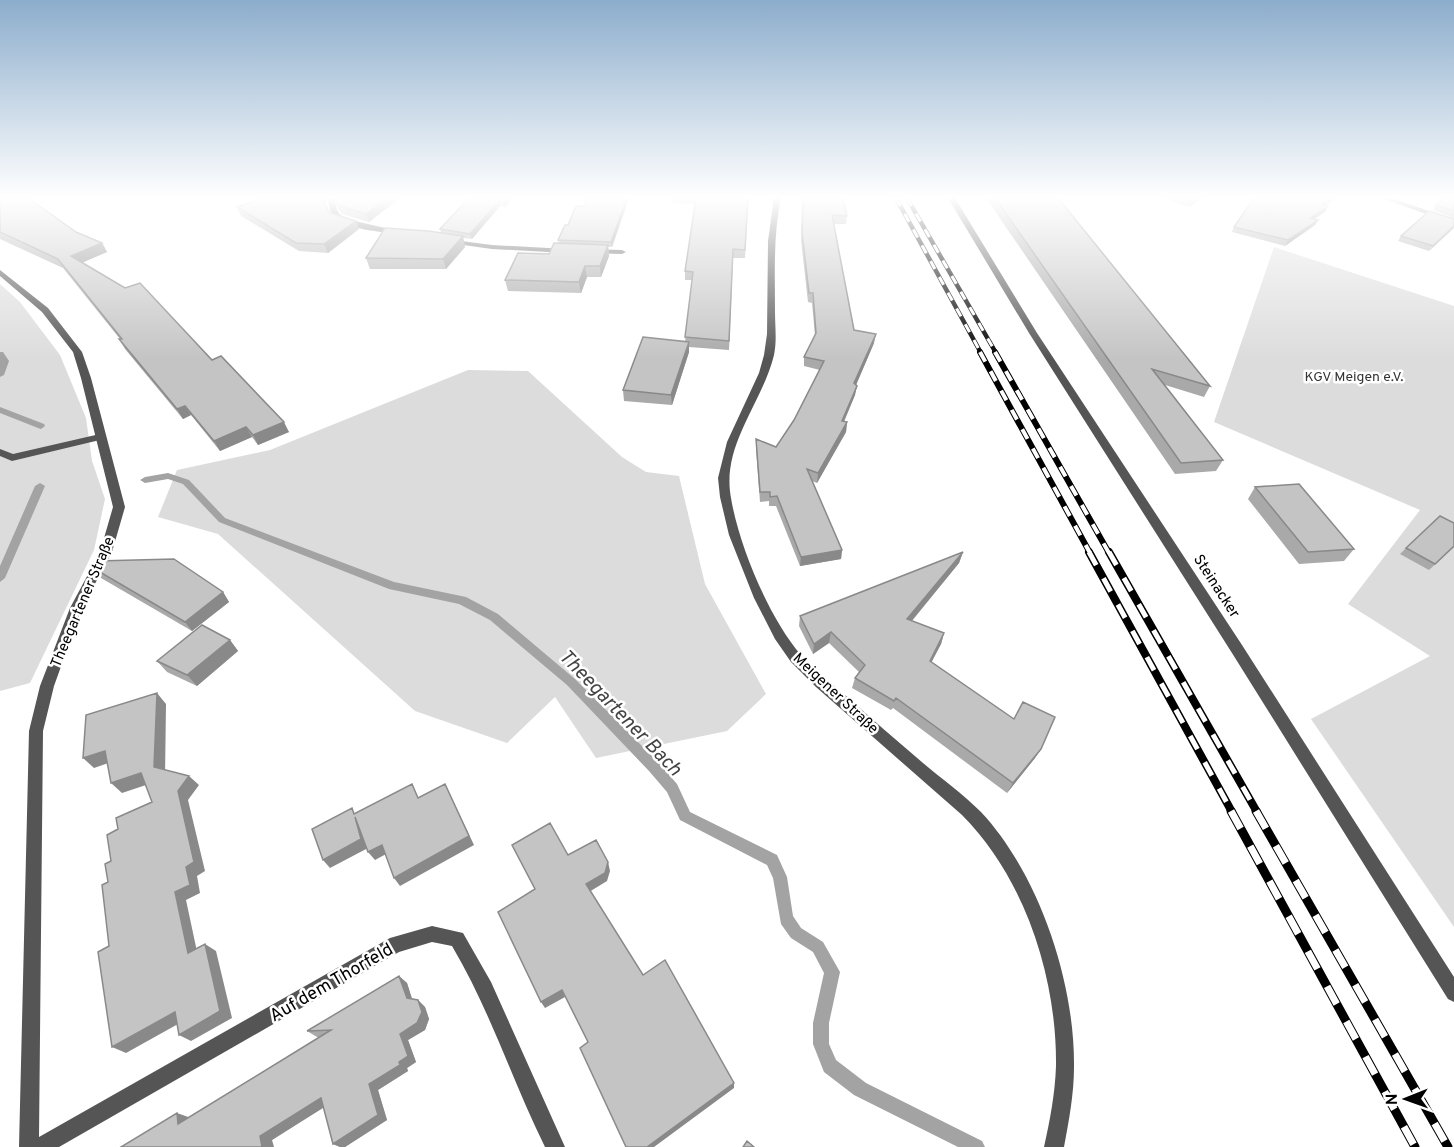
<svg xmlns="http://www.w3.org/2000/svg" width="1454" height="1147" viewBox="0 0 1454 1147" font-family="Overpass,sans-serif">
<rect width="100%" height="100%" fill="#fff"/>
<path fill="#dcdcdc" d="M1274 247 1454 306V927L1311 719 1430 656 1348 604 1420 510 1214 422Z
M0 284 20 302 60 355 86 418 92 461 105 499 94 550 30 683 0 691Z
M468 370 528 371 622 457 646 472 679 476 705 584 766 694 727 731 596 758 555 697 507 743 415 711 218 534 158 517 177 470 270 450Z"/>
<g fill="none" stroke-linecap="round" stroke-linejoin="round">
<path fill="#a3a3a3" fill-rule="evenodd" d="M0 352H3L9 361 4 375 0 377Z
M0 407 44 424 45 426 41 429 38 428 0 413Z
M168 473 189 480 225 518 394 582 466 597 498 614 575 679 659 763 677 784 690 812 777 855 787 877 793 916 801 928 823 942 840 972 829 1023V1044L836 1060 866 1083 982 1141 985 1147H958L854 1095 824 1072 813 1044V1023L824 973 813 952 791 938 781 924 773 878 767 865 680 820 667 792 649 771 567 685 490 620 459 604 389 589 219 522 183 484 168 479 145 483 140 480 145 477Z
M40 483 45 486 5 578 0 582V566L35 486Z"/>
<path fill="#555" fill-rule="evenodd" d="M100 434 104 435V439L12 461 0 456V449L13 454Z"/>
<path fill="#555" fill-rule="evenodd" d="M329 198H336C335 209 337 213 346 219L403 232 399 234C377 231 324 230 329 198Z
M774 198H781C773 236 775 274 775 312 775 326 777 341 774 355 762 404 721 445 731 498 739 546 769 618 801 655 814 670 830 682 845 695 871 718 897 741 923 763 942 779 963 794 981 812 1039 874 1075 982 1074 1067 1074 1094 1069 1120 1064 1147H1044C1050 1120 1055 1094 1056 1066 1057 978 1025 878 962 815L816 687 791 662 775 639 754 598 729 535 720 497 718 478 727 442 759 373 764 355 767 334 768 241Z
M1381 198H1392L1454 220V224Z
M446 239 492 245 566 249 570 251 566 253 492 249 449 243H446Z
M589 249 622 250 626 252 622 254 592 253 588 251Z
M0 270 48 308 82 352 91 378 125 507 112 552 82 608 54 686 43 731 39 1137 390 938 432 926 463 933 491 982 565 1147H545C512 1080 490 1010 452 946L432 942 399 952 59 1147H19L29 731 40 686 70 608 100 552 113 507 81 378 73 352 42 312 0 276Z"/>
<path fill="#555" fill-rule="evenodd" d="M948 198H955L1037 333 1242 645 1454 977V1002L1448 999 1232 653 1029 333Z"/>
<defs>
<path id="rail-far3" d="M896 198 981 353
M907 198 996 353"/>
<path id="rail-far2" d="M980 352 1090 553
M995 352 1109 553"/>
<path id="rail-far1" d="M1089 552 1232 812
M1109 552 1257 812"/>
<path id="rail" d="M1231 811 1415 1147
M1256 811 1448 1147"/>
</defs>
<use href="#rail-far3" stroke="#000" stroke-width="4.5"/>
<use href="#rail-far2" stroke="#000" stroke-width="6"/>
<use href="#rail-far1" stroke="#000" stroke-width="8"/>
<use href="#rail" stroke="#000" stroke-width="9"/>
<use href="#rail-far3" stroke="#fff" stroke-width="3" stroke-dasharray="9" stroke-linecap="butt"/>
<use href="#rail-far2" stroke="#fff" stroke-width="4" stroke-dasharray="11" stroke-linecap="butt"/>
<use href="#rail-far1" stroke="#fff" stroke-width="5" stroke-dasharray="15" stroke-linecap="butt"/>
<use href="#rail" stroke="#fff" stroke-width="7" stroke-dasharray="20" stroke-linecap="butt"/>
</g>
<path fill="#a9a9a9" d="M0 198 102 243 107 252 82 262 212 360 289 432 258 445 252 437 220 451 191 415 183 419 125 349 119 339H120L63 268 0 239Z
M334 198H400L369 222 342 214 336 206Z
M469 198H512L506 207 500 206 472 239 463 238 465 247 446 269H370L366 258 441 233 440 229Z
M629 198 612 247H608L609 256 601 277H587L581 293 508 291 505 280 549 254 559 243 558 240 568 225 584 206Z
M672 198H748L745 258H733L729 350 689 347V352L672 405 624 401 623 390 685 342 692 280H685V271L696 204 672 203Z
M803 198 847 216 846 224H834L854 330 874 343 856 385 855 395 844 422H847L846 432 817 483 812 481 842 550 841 559 800 566 776 506H769V501L760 502 756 449V439L776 447 794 420 820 370 804 366V357L815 336 812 303 808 302 801 240Z
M986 198H1058L1210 386 1204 397 1165 385 1223 460 1216 471 1175 474Z
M1163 198H1203L1189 207Z
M1254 198H1336L1325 205V212L1314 219 1318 220 1315 225 1285 246 1232 232 1234 227Z
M1454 198V218L1433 210 1436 205Z
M325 205 330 213 359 229 328 253 299 251 241 216 237 207Z
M1454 219 1429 251 1398 241 1401 236Z
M1255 487 1354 549 1344 561 1299 564 1248 499Z
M1454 547 1429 570 1400 554 1406 548Z
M963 552 959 563 912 621 944 633 941 644 931 662 1035 758 1007 793 893 708 891 710 852 688 855 678 859 672 829 643 813 654 799 626 800 616Z
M93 568 223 592 229 602 192 631 101 578Z
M230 640 238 651 197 686 167 672 157 661Z
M399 976 407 983 412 999 418 1000 425 1007 429 1019 425 1030 408 1040 416 1062 407 1068 408 1071 378 1090 387 1120 345 1147H340L333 1144 323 1107 272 1140 189 1117 319 1037H317L307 1031Z"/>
<path fill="#898989" d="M321 198H327L324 207Z
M387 198H400L369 222 366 214Z
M507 198H512L506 207 504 201Z
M627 198H629L612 247 611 242Z
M1197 198H1203L1189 207 1191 202Z
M1331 198H1336L1319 210 1322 204Z
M499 201 500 206 472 239 470 234Z
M1328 206 1325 212 1308 223 1311 218Z
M1318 220 1315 225 1285 246 1288 240Z
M356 221 359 229 328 253 324 244Z
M1454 226V228L1429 251 1433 246Z
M463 236 465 247 446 269 443 259Z
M102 243 107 252 77 265 71 256Z
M608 245 609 256 601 277 600 266Z
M585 266 587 277 581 293 579 282Z
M876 334 874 343 853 392 854 383Z
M689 342V352L672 405 671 395Z
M857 386 855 395 840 430 842 421Z
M185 406 191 415 183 419 177 409Z
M284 422 289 432 258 445 253 435Z
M847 422 846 432 817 483 818 473Z
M246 427 252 437 220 451 214 441Z
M842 550 841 559 800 566 801 557Z
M963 552 959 563 904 630 907 619Z
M223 592 229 602 192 631 185 622Z
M831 632 829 643 813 654 814 644Z
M944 633 941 644 927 671 930 661Z
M230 640 238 651 197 686 187 675Z
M157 693 166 704 165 777 154 767Z
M1041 749 1035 758 1007 793 1013 783Z
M105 751 117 760 94 768 83 758Z
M141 773 152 783 122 793 111 783Z
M189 776 199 785 188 800 205 871 197 876 200 893 186 900 199 961 188 953 175 892 186 867 178 791Z
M445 784 474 845 400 886 394 878Z
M355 817 368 848 330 868 323 860Z
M382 845 388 853 375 860 368 852Z
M608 862 610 871 607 881 589 892 586 884Z
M205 944 216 951 232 1018 191 1041 179 1035Z
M399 976 407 983 414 1005 407 998Z
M562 990 565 997 545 1008 541 1002Z
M418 1000 425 1007 429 1019 425 1030 408 1040 416 1062 407 1068 408 1071 378 1090 387 1120 345 1147H340L333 1144 369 1084 399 1062 400 1034Z
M175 1012 187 1019 126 1053 112 1047Z
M734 1083V1088L654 1147H647Z
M321 1098 331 1103 272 1140 274 1147H262L260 1136Z
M177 1113 191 1118 178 1124Z"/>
<path fill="#c4c4c4" stroke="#898989" stroke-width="1.5" d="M0 198H26L31 200 76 232 102 243 71 256 125 288 140 283 212 360 221 356 284 422 253 435 246 427 214 441 185 406 177 409 119 339H122L58 259 0 232Z
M263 198H321L330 213 356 221 324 244 296 243 237 207Z
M334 198H387L366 214 340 206Z
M469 198H507L504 201H499L470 234 440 229Z
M587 198H627L611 242 558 240 565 225H568L576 206H584Z
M696 198H748L745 250 733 249 729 341 685 337 693 272 685 271Z
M803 198H843L847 216 832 215 854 330 876 334 854 383 857 386 842 421 847 422 818 473 807 469 842 550 801 557 777 496 770 497V492H760L756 439 776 447 794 420 824 361 804 357 816 333 813 293H809L802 232Z
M995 198H1058L1210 386 1152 369 1223 460 1181 463Z
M1180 198H1197L1191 202Z
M1254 198H1331L1322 204 1328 206 1311 218 1318 220 1288 240 1234 227Z
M1444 198H1454V211L1436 205Z
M1429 211 1454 219V226L1433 246 1401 236Z
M385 228 428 231 463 236 443 259 366 258Z
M554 243 608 245 600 266H585L579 282 505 280 518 253 549 254Z
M643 337 689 342 671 395 623 390Z
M1299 484 1354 549 1308 552 1255 487Z
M1440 516 1454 523V546L1435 564 1406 548Z
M963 552 907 619 944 633 930 661 1014 719 1023 702 1055 717 1041 749 1013 783 896 698 894 701 855 678 865 665 831 632 814 644 800 616Z
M174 559 223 592 185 622 93 568 97 561Z
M202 625 230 640 187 675 157 661Z
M157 693 154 767 189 776 178 791 194 862 186 867 190 885 175 892 188 953 205 944 220 1011 179 1035 175 1012 112 1047 98 952 109 946 102 885 108 882 105 864 111 861 107 835 118 829 116 818 152 802 141 773 111 783 105 751 83 758 86 715Z
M412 784 418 798 445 784 469 836 394 878 382 845 368 852 355 817 361 839 323 860 312 829 352 808 354 814Z
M550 823 568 855 596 840 608 862 605 873 586 884 643 975 665 960 734 1083 647 1147H626L580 1048 588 1042 562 990 541 1002 498 912 535 889 512 845Z
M399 976 407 998 418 1000 422 1012 417 1023 400 1034 408 1056 399 1062 400 1065 369 1084 378 1115 333 1144 321 1098 260 1136 262 1147H121L177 1113 178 1124 331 1030 307 1031Z
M747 1141 754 1147H743Z"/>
<linearGradient id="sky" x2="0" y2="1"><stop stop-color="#8cadcc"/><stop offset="0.55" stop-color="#fff"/><stop offset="1" stop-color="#fff" stop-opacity="0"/></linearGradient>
<rect width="1454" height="359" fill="url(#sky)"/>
<g text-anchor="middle" stroke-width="5" stroke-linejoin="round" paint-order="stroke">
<g font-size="14" fill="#333" stroke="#fff">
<text x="1354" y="381">KGV Meigen e.V.</text>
</g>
<g font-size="15" fill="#000" stroke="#fff">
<text transform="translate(1217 586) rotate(57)" y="5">Steinacker</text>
<text transform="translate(82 602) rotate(-67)" y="5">Theegartener Straße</text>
<text transform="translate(836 693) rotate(43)" y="5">Meigener Straße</text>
</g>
<g font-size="18" fill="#000" stroke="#fff">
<text transform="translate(331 982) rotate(-30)" y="6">Auf dem Thorfeld</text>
</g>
<g font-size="20" font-style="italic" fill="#444" stroke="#fff">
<text transform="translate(621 712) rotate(46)" y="7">Theegartener Bach</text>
</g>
</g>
<g transform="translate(1406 1099) rotate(269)" stroke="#ffffff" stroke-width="4.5" paint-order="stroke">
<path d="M0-4.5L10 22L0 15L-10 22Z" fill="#000000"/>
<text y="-9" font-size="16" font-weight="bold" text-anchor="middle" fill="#000000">N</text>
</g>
</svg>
